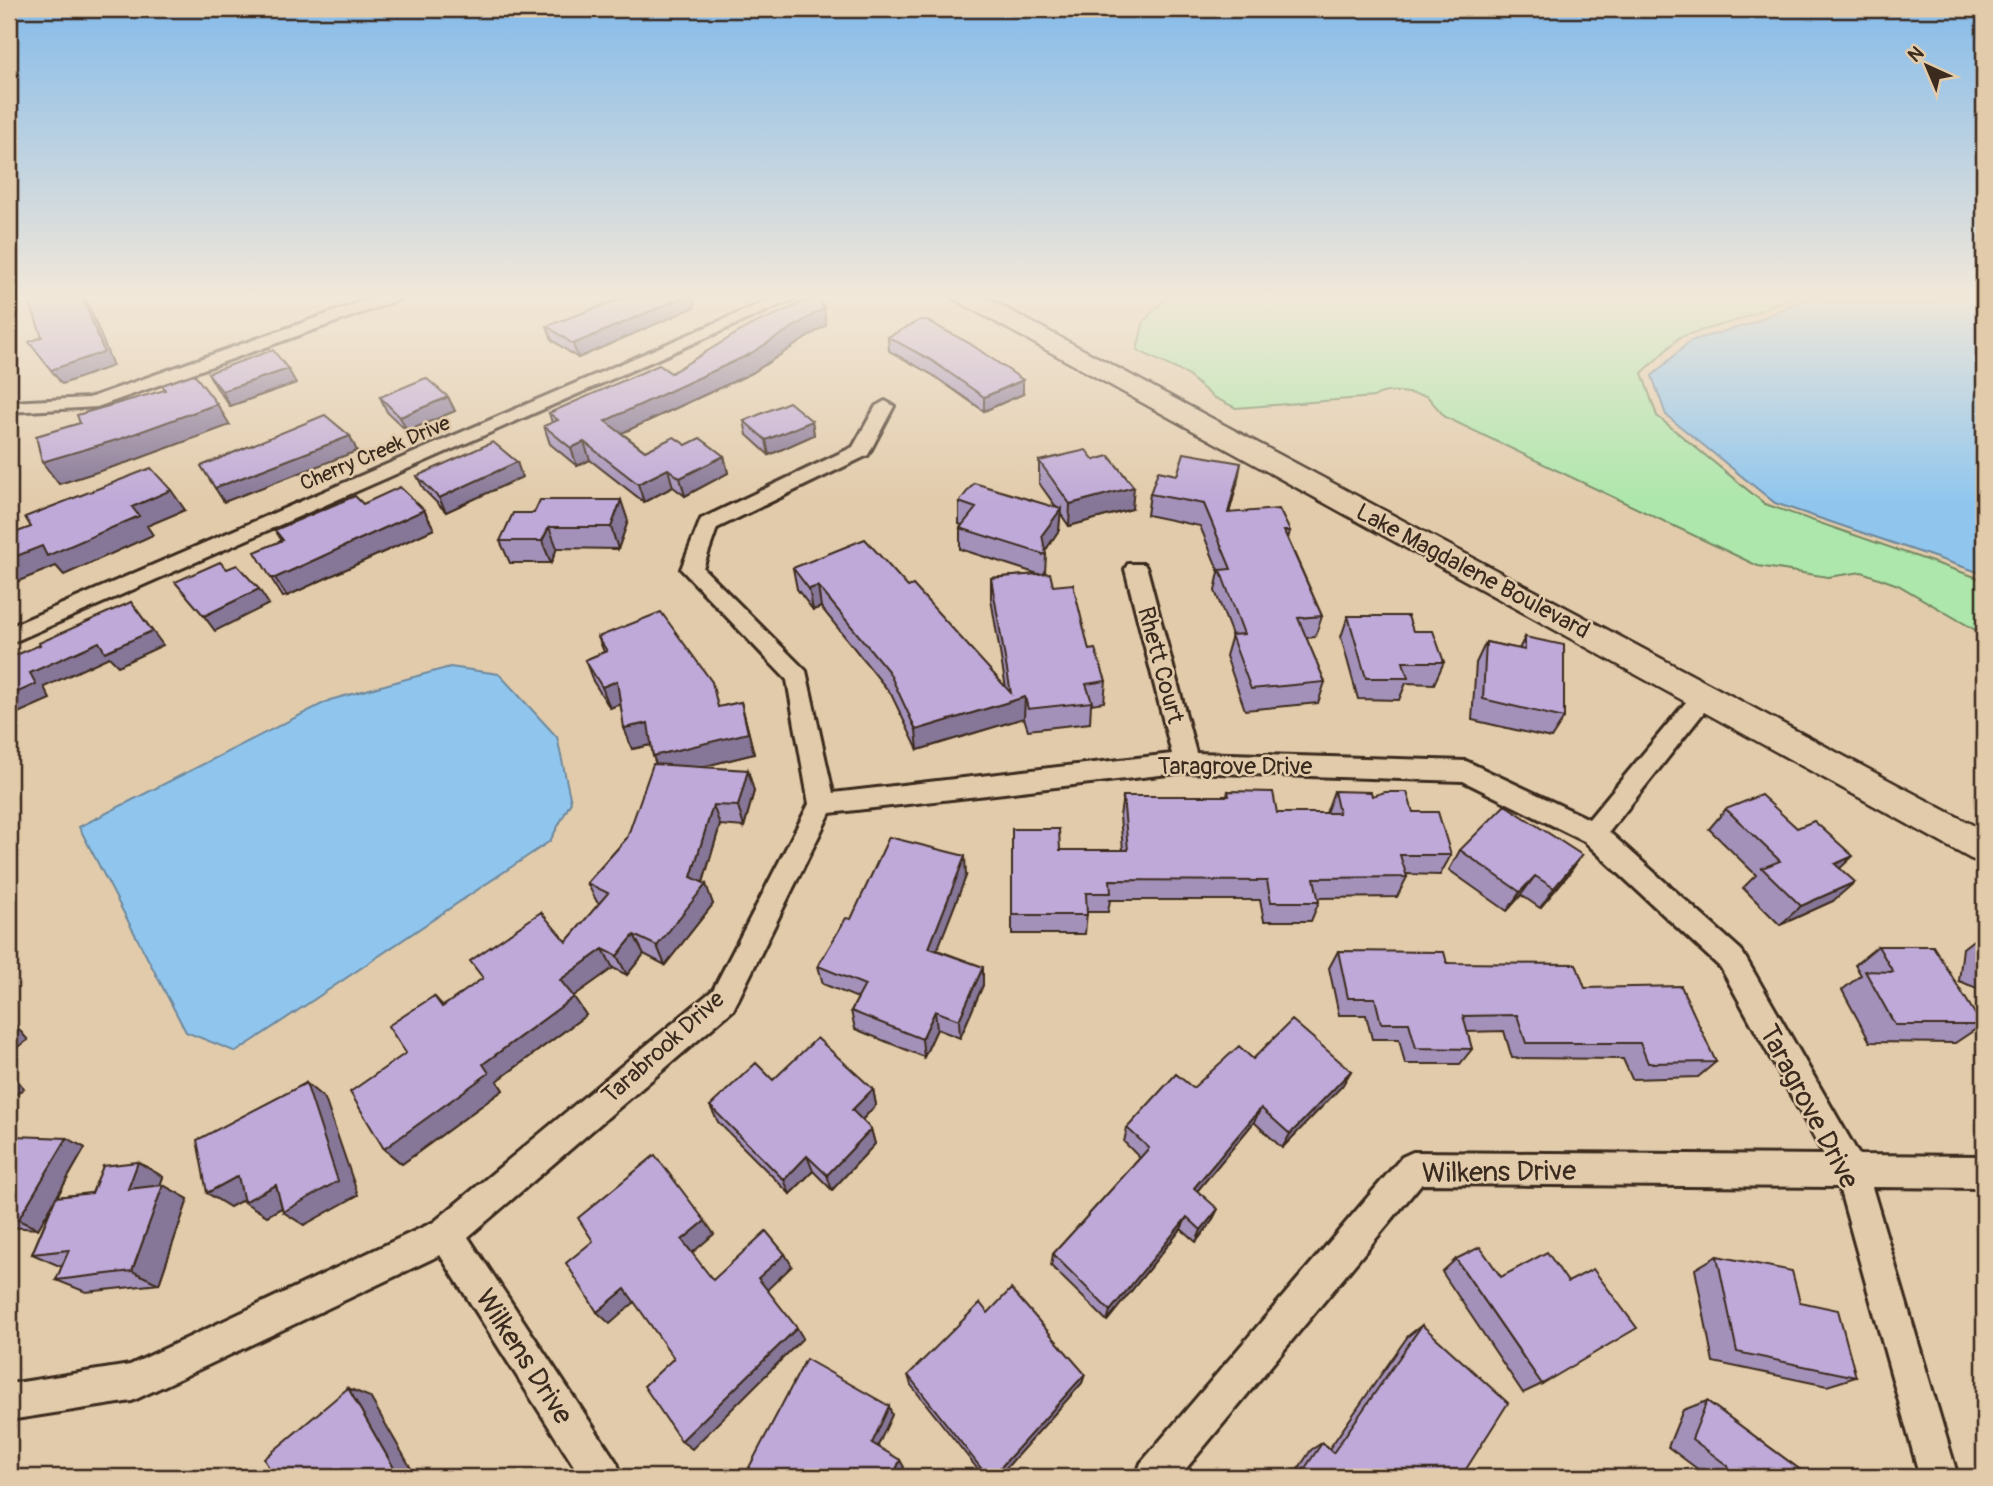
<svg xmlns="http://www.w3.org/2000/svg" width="1993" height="1486" viewBox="0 0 1993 1486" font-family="Pangolin,sans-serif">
<rect width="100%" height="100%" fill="#e2cbab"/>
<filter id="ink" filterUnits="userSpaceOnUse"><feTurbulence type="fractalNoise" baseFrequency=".0143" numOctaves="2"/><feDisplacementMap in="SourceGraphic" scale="14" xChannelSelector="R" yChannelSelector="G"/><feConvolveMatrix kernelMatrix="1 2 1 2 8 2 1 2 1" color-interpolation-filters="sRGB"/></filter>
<g filter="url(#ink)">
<path fill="#ade7ab" stroke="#748864" stroke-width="2" d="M1169 294H1797L1741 319 1680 337 1642 373 1657 416 1765 504 1984 580V635L1898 585 1862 572 1828 577 1758 566 1445 417 1427 396C1411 394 1388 387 1374 397L1236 408 1213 397 1186 374 1137 350 1144 321Z"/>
<path fill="#90c6ee" stroke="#6e889b" stroke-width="2" d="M1815 294H1984V574L1775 503 1666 415 1652 376 1690 341 1750 324Z
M450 667 499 674 557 737 571 802 550 841 236 1052 186 1032 79 827 330 700Z"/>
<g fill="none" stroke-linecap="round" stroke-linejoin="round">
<defs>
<path id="street" d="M384 294H408L406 297 97 407 9 412V402L89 398Z
M783 294H805L9 644V627Z
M885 401 894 406 868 455 717 528 703 568 806 671 833 793 1172 754 1125 569 1128 564H1144L1147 569 1196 753 1466 761 1589 819 1696 690 1704 687 1712 690 1716 696 1712 702 1609 832 1741 950 1859 1155 1984 1156V1188L1872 1187 1958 1477H1920L1839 1187 1421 1184 1179 1477H1136L1141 1463 1402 1157 1413 1152 1824 1155 1721 968 1584 841 1463 781 1186 772 830 813 733 1010 468 1237 617 1463 622 1477H581L440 1255 132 1401 9 1420V1384L130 1365 434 1222 713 990 809 804 787 680 681 569 701 519 853 447 876 406Z"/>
<path id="secondary" d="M951 294H979L1984 831V863L1971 859 954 299Z"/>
</defs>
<use href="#street" stroke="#3b2a1e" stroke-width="6"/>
<use href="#secondary" stroke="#3b2a1e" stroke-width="5"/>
<use href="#street" fill="#e2cbab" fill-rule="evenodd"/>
<use href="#secondary" fill="#e2cbab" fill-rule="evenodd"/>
</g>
<path fill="#a491ba" stroke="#3b2a1e" stroke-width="2" d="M627 294H692L695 307 578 358 552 340 547 326 627 296Z
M826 325 752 373 622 433 645 451 686 445 724 456 728 473 685 496 673 487 644 502 590 460 577 466 550 444 544 426 552 423 549 413 671 373Z
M888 337 1023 394 984 411 931 374 889 351Z
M208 373 296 383 230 406 216 387Z
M380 397H448L455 411 407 431 387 412Z
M744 421H812L814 435 769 455 747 435Z
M1039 461 1132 509 1069 526 1060 513 1059 530 1045 551 1046 555 1045 573 1106 681 1104 702 1091 704 1090 723 1028 730 1024 718 918 750 891 694 821 607 813 610 797 589 793 568 908 587 1006 688 991 599V578L1038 574 960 549V528L962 525 959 524V502L1056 507 1039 483Z
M417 476 522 477 446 512 424 490Z
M1237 484 1229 513 1290 531 1288 539 1322 616 1315 637 1306 638 1325 682 1318 703 1245 710 1226 656 1232 635 1215 591 1219 572 1200 526 1147 515 1150 494Z
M363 504 424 510 434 529 287 596 283 597 271 578 282 541 275 530Z
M534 513 628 521 618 549 557 548 551 563H510L500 541Z
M1348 616 1413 631 1444 662 1434 684 1406 683 1399 700 1358 699 1341 637Z
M598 637 719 707 741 702 754 754 700 767 754 791 744 827 720 825 703 883 713 904 665 965 644 954 627 975 613 968 573 996 586 1015 497 1081 503 1090 402 1164 384 1149 406 1053 434 996 443 1006 566 942 600 903 597 902 587 883 627 838 656 764 653 756 651 745 632 749 620 704 610 708 593 681 585 660 604 652Z
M1525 637 1564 718 1551 738 1472 720 1476 663 1486 642 1519 649Z
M1228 791 1277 813H1326L1334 791 1372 796 1413 812 1451 855 1440 875 1406 874 1407 877 1397 897 1318 898 1319 902 1311 921H1264L1260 900H1110L1108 912H1087L1085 934H1012V829L1060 850H1123L1120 816 1123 796H1227Z
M1726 809 1833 901 1780 925 1743 888 1756 875 1709 829Z
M1460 850 1582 855 1568 875 1540 908 1521 895 1507 911 1449 870Z
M966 876 937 950 983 967V985L960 1038 937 1029 924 1057 855 1029 851 1011 858 998 823 984 818 966 851 919Z
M1980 935 1984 937V991L1959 981 1963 948Z
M1878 946 1982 1025 1955 1043 1870 1042 1842 990 1861 975 1855 965Z
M1338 951 1447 963 1585 988 1716 1062 1698 1077 1632 1079 1623 1059 1512 1058 1504 1031 1467 1032 1472 1049 1460 1064H1405L1399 1039H1372L1366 1015H1339L1329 968Z
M1253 1059 1351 1071 1342 1086 1282 1148 1254 1122 1197 1191 1212 1221 1196 1242 1181 1229 1107 1321 1051 1266 1053 1254 1140 1158 1124 1142 1127 1128 1193 1088Z
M773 1080 873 1089 876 1105 862 1120 871 1129 875 1144 832 1190 813 1171 790 1194 718 1122 710 1106Z
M67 1138 85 1148 57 1197 92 1193 138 1162 163 1177 160 1185H163L188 1199 159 1284 86 1292 56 1280 62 1267 32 1254 53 1203 38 1229 9 1227V1146Z
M1717 1256 1800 1302 1856 1377 1827 1386 1713 1362 1695 1269Z
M1456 1259 1542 1384 1523 1393 1442 1272Z
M1422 1325 1461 1477H1293L1311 1450 1322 1443 1329 1449 1408 1336Z
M1085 1374 1082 1383 998 1477H984L911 1385 908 1375Z
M1707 1401 1810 1477H1701L1703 1473 1668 1447 1683 1410Z"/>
<path fill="#867697" stroke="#3b2a1e" stroke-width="2" d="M82 294 89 306 113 366 62 384 51 370Z
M691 294H692L695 307 578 358 573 344Z
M824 308 826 325 752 373 611 438 605 421Z
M288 369 296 383 230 406 222 391Z
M1023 380V394L984 411V397Z
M448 397 455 411 407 431 400 417Z
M217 404 230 425 135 460 59 484 42 462Z
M812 421 814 435 769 455 766 440Z
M350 436 357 451 224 502 215 488Z
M584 442 590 460 577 466 571 448Z
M724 456 728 473 685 496 680 478Z
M517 462 522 477 446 512 439 498Z
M1241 463 1237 484 1223 535 1228 513Z
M668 469 673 487 644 502 638 484Z
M1134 487 1132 509 1069 526 1070 504Z
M171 490 185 510 147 526 153 535 64 575 56 566 9 585V559Z
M621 500 628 521 618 549 611 527Z
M1061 509 1059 530 1043 554 1042 535Z
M424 510 434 529 287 596 275 578Z
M549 527 557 548 551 563 542 541Z
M818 586 821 607 813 610 809 589Z
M259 589 269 604 215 631 204 616Z
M131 602 163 645 118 666 109 657 44 687 50 699 9 717V696L30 673Z
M617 681 625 702 610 708 602 687Z
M1025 697 1024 718 918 750 916 730Z
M741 702 754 754 661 777 653 756Z
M648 723 655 744 632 749 624 728Z
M748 770 754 791 744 827 738 806Z
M713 805 720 825 700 892 706 884 713 904 665 965 657 946 691 877Z
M1582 855 1568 875 1540 908 1554 888Z
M965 856 966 876 931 966 929 948Z
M1853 856 1832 876 1835 864Z
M1535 876 1521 895 1507 911 1520 892Z
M1855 882 1833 901 1780 925 1801 906Z
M634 935 644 954 627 975 617 956Z
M603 949 613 968 571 998 560 980Z
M983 967V985L960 1038 959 1020Z
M574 997 586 1015 497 1081 503 1090 402 1164 384 1149 483 1064Z
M935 1011 937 1029 924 1057 922 1039Z
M9 1018 28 1040 9 1053Z
M9 1071 24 1088 9 1100Z
M1351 1071 1342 1086 1282 1148 1290 1134Z
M306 1083 325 1099 358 1195 304 1225 283 1212Z
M873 1089 876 1105 856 1126 852 1110Z
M1261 1108 1254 1122 1189 1201 1194 1188Z
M871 1129 875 1144 832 1190 827 1175Z
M67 1138 85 1148 38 1229 18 1220Z
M807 1156 813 1171 790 1194 784 1180Z
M138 1162 163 1177 154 1203 128 1189Z
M238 1176 261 1190 230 1207 207 1193Z
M163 1185 188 1199 159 1284 132 1271Z
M276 1185 298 1199 267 1216 244 1202Z
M1218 1209 1212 1221 1196 1242 1201 1230Z
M1187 1217 1181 1229 1107 1321 1110 1311Z
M705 1221 714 1234 692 1253 682 1240Z
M785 1254 792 1266 766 1291 758 1278Z
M625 1289 636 1301 610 1324 597 1312Z
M797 1328 803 1338 692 1449 681 1441Z
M1085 1374 1082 1383 998 1477H992Z
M348 1388 370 1397 416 1477H399Z
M889 1406 892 1415 876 1450 872 1443Z
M900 1460 904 1467 899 1477H893Z"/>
<path fill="#bfa9d8" stroke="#3b2a1e" stroke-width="2" d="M27 294H81L104 352 51 370 29 342 42 337Z
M629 294H691L573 344 547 326 631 295Z
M818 296 824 308 748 355 605 421 645 451 674 437 686 445 700 438 724 456 680 478 668 469 638 484 584 442 571 448 544 426 558 420 549 413 659 365 671 373 749 326Z
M920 320H926L969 343 1023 380 984 397 931 360 888 337Z
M273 350 288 369 222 391 208 373Z
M194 374 217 404 120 439 42 462 36 436 80 423 77 415 165 390 162 385Z
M426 378 448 397 400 417 380 397Z
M789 402 812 421 766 440 744 421Z
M325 415 350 436 215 488 201 466Z
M493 442 517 462 439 498 417 476Z
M1086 450 1094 460 1109 456 1134 487 1070 504 1039 461Z
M1184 453 1241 463 1228 513 1279 509 1290 531H1284L1322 616 1298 618 1325 682 1251 689 1231 635 1244 634 1220 570 1231 569 1204 504 1150 494 1158 471 1177 475Z
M151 468 171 490 132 507 139 516 47 556 42 546 9 559V535L31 527 25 517Z
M974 483 1061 509 1042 535 1046 555 960 528 976 508 959 502Z
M400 487 424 510 275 578H271L255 552 283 540 275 530 355 496 363 504Z
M540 500H621L611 527H549L542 541H500L513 513H534Z
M865 539 908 587 913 585 1011 693 991 578 1050 573 1053 586 1073 584 1089 650 1095 649 1106 681 1086 684 1092 702 1028 709 1025 697 916 730 889 672 818 586 809 589 793 568Z
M220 562 227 569 237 565 259 589 204 616 175 582Z
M131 602 152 631 105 652 99 642 30 673 36 684 9 696V658L40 645 39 643Z
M661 612 712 682 718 707 741 702 748 733 653 756 648 723 624 728 617 681 602 687 585 660 607 651 598 637Z
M1348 616H1408L1413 631H1433L1444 662H1403L1408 678H1366Z
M1525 637 1564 645V718L1483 699 1486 642 1525 650Z
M653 764 748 770 738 806 713 805 691 877 706 884 657 946 634 935 617 956 603 949 560 980 574 997 483 1064 489 1073 384 1149 350 1092 406 1053 388 1026 434 996 442 1007 483 978 470 961 541 912 566 942 608 893 587 883 627 838Z
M1228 791 1273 792 1277 813H1339L1334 791 1371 792 1372 796 1385 792H1407L1413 812H1438L1451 855H1400L1407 877 1314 878 1319 902H1271L1267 881 1110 880 1111 893H1086L1087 915H1012V829H1059L1060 850H1128L1123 796H1229Z
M1761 795 1797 828 1814 821 1853 856 1835 864 1855 882 1801 906 1762 868 1780 861 1726 809Z
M1505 805 1582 855 1554 888 1535 876 1520 892 1460 850Z
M889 837 965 856 929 948 983 967 959 1020 935 1011 922 1039 851 1011 865 985 818 966 846 918 851 919Z
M1980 935 1984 937V972L1977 969Z
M1878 946H1933L1982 1025H1895L1865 971 1893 972Z
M1338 951 1444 952 1447 963 1576 964 1585 988 1681 986 1716 1062 1648 1063 1640 1043H1526L1517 1015 1463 1016 1472 1049 1416 1048 1409 1023H1381L1375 998H1348Z
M1292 1020 1351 1071 1290 1134 1261 1108 1194 1188 1218 1209 1201 1230 1187 1217 1110 1311 1053 1254 1149 1148 1127 1128 1176 1074 1193 1088 1239 1046 1253 1059Z
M817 1038 873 1089 852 1110 871 1129 827 1175 807 1156 784 1180 710 1106 756 1063 773 1080Z
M306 1083 338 1181 283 1212 276 1185 244 1202 238 1176 207 1193 197 1140Z
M15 1136 67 1138 18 1220 9 1219V1146Z
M655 1155 705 1221 682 1240 713 1280 766 1231 785 1254 758 1278 797 1328 681 1441 644 1386 674 1358 625 1289 597 1312 566 1263 593 1241 578 1218Z
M138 1162 128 1189 163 1185 132 1271 56 1280 69 1250 32 1254 56 1197 92 1193 103 1166Z
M1480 1247 1501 1277 1547 1252 1568 1282 1593 1269 1637 1328 1542 1384 1456 1259Z
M1717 1256 1792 1271 1800 1302 1838 1310 1856 1377 1737 1352Z
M1011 1289 1085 1374 992 1477H988L908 1375 980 1303 988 1313Z
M1422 1325 1508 1403 1461 1477H1299L1322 1443 1333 1453Z
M806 1359 889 1406 872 1443 900 1460 893 1477H744Z
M348 1388 399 1477H274L264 1459Z
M1707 1401 1810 1477H1724L1728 1466 1692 1439Z"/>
</g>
<linearGradient id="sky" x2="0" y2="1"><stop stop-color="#85bbea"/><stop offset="0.59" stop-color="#f2e8d9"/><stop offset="1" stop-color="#f2e8d9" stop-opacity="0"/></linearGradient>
<rect width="1993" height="502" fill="url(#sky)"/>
<g text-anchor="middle" stroke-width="5" stroke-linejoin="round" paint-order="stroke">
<g font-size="21" fill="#3b2a1e" stroke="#e2cbab">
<text transform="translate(375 453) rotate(-23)" y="7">Cherry Creek Drive</text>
</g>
<g font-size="24" fill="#3b2a1e" stroke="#e2cbab">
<text transform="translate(1473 571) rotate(28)" y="8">Lake Magdalene Boulevard</text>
<text transform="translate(1161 665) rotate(75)" y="8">Rhett Court</text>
<text x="1235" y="774">Taragrove Drive</text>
<text transform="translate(663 1047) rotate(-42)" y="8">Tarabrook Drive</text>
</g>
<g font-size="28" fill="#3b2a1e" stroke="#e2cbab">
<text transform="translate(1810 1106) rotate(62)" y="10">Taragrove Drive</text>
<text transform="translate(1499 1171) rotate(-1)" y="10">Wilkens Drive</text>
<text transform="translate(525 1356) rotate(57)" y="10">Wilkens Drive</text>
</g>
</g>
<rect width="1993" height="1486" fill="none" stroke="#e2cbab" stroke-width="35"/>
<rect x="18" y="18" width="1958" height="1451" fill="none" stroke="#3b2a1e" stroke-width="2.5" filter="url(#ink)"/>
<g transform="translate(1927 66) rotate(316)" stroke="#e2cbab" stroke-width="5" paint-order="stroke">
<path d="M0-5L12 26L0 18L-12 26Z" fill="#3b2a1e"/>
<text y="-10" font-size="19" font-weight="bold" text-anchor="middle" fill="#3b2a1e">N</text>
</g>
</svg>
